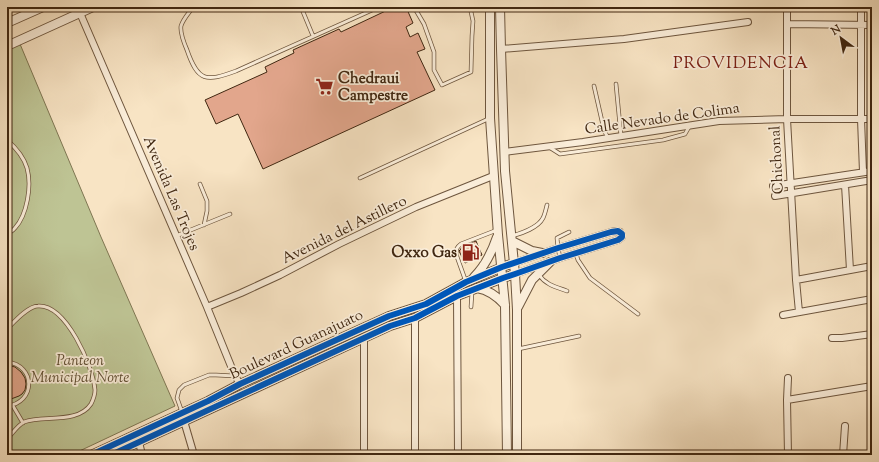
<svg xmlns="http://www.w3.org/2000/svg" width="879" height="462" viewBox="0 0 879 462" font-family="'Sorts Mill Goudy',serif">
<rect width="100%" height="100%" fill="#f8e4c4"/>
<filter id="stains"><feTurbulence type="fractalNoise" baseFrequency=".005" numOctaves="4"/><feColorMatrix values="0 0 0 0 .2 0 0 0 0 .09 0 0 0 0 .02 0 0 0 .5 -.17"/></filter>
<radialGradient id="worn" r=".72"><stop offset=".6" stop-color="#630" stop-opacity="0"/><stop offset="1" stop-color="#630" stop-opacity=".3"/></radialGradient>
<path fill="#bec494" stroke="#7f7652" d="M20 44 101 237 175 406 71 455H7V50Z"/>
<path fill="#e2a68c" stroke="#402711" d="M394 7H406L413 23 406 27 410 37 418 33 425 49 417 52 435 90 263 169 238 114 216 124 205 100 267 72 265 67 294 53 293 50 339 29 341 32Z
M476 241 482 255 465 263 459 251 460 250 462 247Z
M7 365 15 367 21 372 25 378 26 384 25 390 22 394 19 396 11 399 7 398Z"/>
<g fill="none" stroke-linecap="round" stroke-linejoin="round">
<defs>
<path id="service" d="M193 7C189 13 183 19 181 26 180 33 184 43 187 50 198 82 206 82 236 71L379 7
M301 7 313 36
M414 7 424 24 434 52V70L442 85 471 72 472 36 473 21 470 7
M616 84 621 136
M594 86 604 130 608 138
M7 140C15 147 24 158 27 168 32 186 27 215 15 228 13 231 10 232 7 234
M549 147 560 154 663 140 685 134 689 127
M360 178 488 119
M200 184 207 201V211L204 225
M176 236 230 214
M512 236C522 233 538 228 543 218 545 214 546 209 547 205
M576 254 578 260 590 278 638 314
M560 258 558 248 557 238 569 232
M539 275C546 285 556 287 567 291
M466 282 456 254C456 249 457 247 461 244L497 230
M471 307 472 292
M7 329C14 322 28 306 38 306 66 304 93 366 95 390 95 395 93 400 91 404 78 424 44 415 24 422 18 425 12 434 7 439
M518 349 579 336
M7 362C36 365 36 403 7 406
M13 406 23 423
M182 412 177 398 179 390 184 385 209 375H216L235 376"/>
<path id="minor" d="M787 7V119L796 280 799 312
M861 7V119L863 172
M80 13 207 307 235 376 240 384
M787 24 872 25
M501 49 624 39 748 22
M504 152 583 142 719 121 787 119H872
M845 185 850 270
M773 186 872 171
M775 196 872 180
M514 263 558 248 611 232 616 231 620 232 622 235V237L618 240 560 258 515 274
M796 280 872 266
M457 296 458 455
M207 307 241 293 280 275 339 244 416 207 493 176
M783 315 872 299
M832 338H842L872 334
M787 400 872 386
M184 421 194 455
M139 442 142 455
M364 455V338
M415 455V318
M788 455 787 400 788 378
M843 455 845 426"/>
<path id="tertiary" d="M490 7V118L498 235 505 305 507 455
M500 7 501 49 505 171 515 274 517 310V455
M7 23 43 7
M7 46 93 7
M512 241 532 251 542 253
M474 277C486 265 492 252 497 237
M477 288C489 290 497 296 505 305
M518 307 532 280 550 262
M91 455 208 401 240 384 299 357 389 316 426 304 466 282 502 267 514 263
M111 455 364 338 390 326 415 318 457 296 503 278 515 274"/>
</defs>
<use href="#service" stroke="#6e563e" stroke-width="4.5"/>
<use href="#minor" stroke="#6e563e" stroke-width="8"/>
<use href="#tertiary" stroke="#6e563e" stroke-width="10"/>
<use href="#service" stroke="#faedd9" stroke-width="3"/>
<use href="#minor" stroke="#faedd9" stroke-width="6"/>
<use href="#tertiary" stroke="#faedd9" stroke-width="8"/>
<defs>
<path id="cycleway" d="M91 455 208 401 240 384 299 357 389 316 426 304 466 282 502 267 558 248 611 232 618 231 622 234V237L618 240 560 258 515 274 503 278 457 296 415 318 390 326 364 338 111 455"/>
</defs>
<use href="#cycleway" stroke="#faedd9" stroke-width="8"/>
<use href="#cycleway" stroke="#0057b8" stroke-width="6"/>
</g>
<defs>
<symbol id="supermarket-bare" viewBox="-9 -9 18 18"><path d="M-6-5.5h2.5l.6 2H6L4.5 2H-2.5L-4.4-4H-6ZM-1.5 3.2a1.3 1.3 0 1 0 .1 0ZM3 3.2a1.3 1.3 0 1 0 .1 0Z" fill="#8f2418" stroke="#faedd9" stroke-width="2.5" paint-order="stroke"/></symbol>
<symbol id="fuel-bare" viewBox="-9 -9 18 18"><path d="M-5.5-6h7V0h2V4h1.3V-2.5L3-4.5l.8-.8L6-3V5H2.5V1h-1V6h-7ZM-4.2-4.7v3.2H.2V-4.7Z" fill="#8f2418" stroke="#faedd9" stroke-width="2.5" paint-order="stroke"/></symbol>
</defs>
<g fill-rule="evenodd">
<use href="#supermarket-bare" x="312" y="74" width="25" height="25"/>
<use href="#fuel-bare" x="458" y="240" width="25" height="25"/>
</g>
<g text-anchor="middle" stroke-width="3.5" stroke-linejoin="round" paint-order="stroke">
<g font-size="15" font-weight="bold" fill="#402711" stroke="#faedd9" text-anchor="start">
<text x="338" y="83">Chedraui<tspan x="338" dy="17">Campestre</tspan></text>
<text x="457" y="257" text-anchor="end">Oxxo Gas</text>
</g>
<g font-size="15" fill="#402711" stroke="#faedd9">
<text transform="translate(662 118) rotate(-8)" y="5">Calle Nevado de Colima</text>
<text transform="translate(776 160) rotate(-93)" y="5">Chichonal</text>
<text transform="translate(172 193) rotate(67)" y="5">Avenida Las Trojes</text>
<text transform="translate(344 229) rotate(-26)" y="5">Avenida del Astillero</text>
<text transform="translate(296 344) rotate(-25)" y="5">Boulevard Guanajuato</text>
</g>
<g font-size="15" font-style="italic" fill="#604e32" stroke="#faedd9">
<text x="80" y="365">Panteon<tspan x="80" dy="17">Municipal Norte</tspan></text>
</g>
<g font-size="17" letter-spacing="1" fill="#7a1f14" stroke="#faedd9">
<text x="741" y="68">PROVIDENCIA</text>
</g>
</g>
<rect width="879" height="462" fill="none" stroke="#f8e4c4" stroke-width="24"/>
<rect x="8" y="8" width="863" height="446" fill="none" stroke="#402711" stroke-width="2"/>
<rect x="12" y="12" width="855" height="438" fill="none" stroke="#402711"/>
<g transform="translate(841 38) rotate(328)" stroke="#faedd9" stroke-width="3" paint-order="stroke">
<path d="M0-3L7 15L0 10L-7 15Z" fill="#402711"/>
<text y="-6" font-size="11" font-weight="bold" text-anchor="middle" fill="#402711">N</text>
</g>
<rect width="100%" height="100%" filter="url(#stains)"/>
<rect width="100%" height="100%" fill="url(#worn)"/>
</svg>
